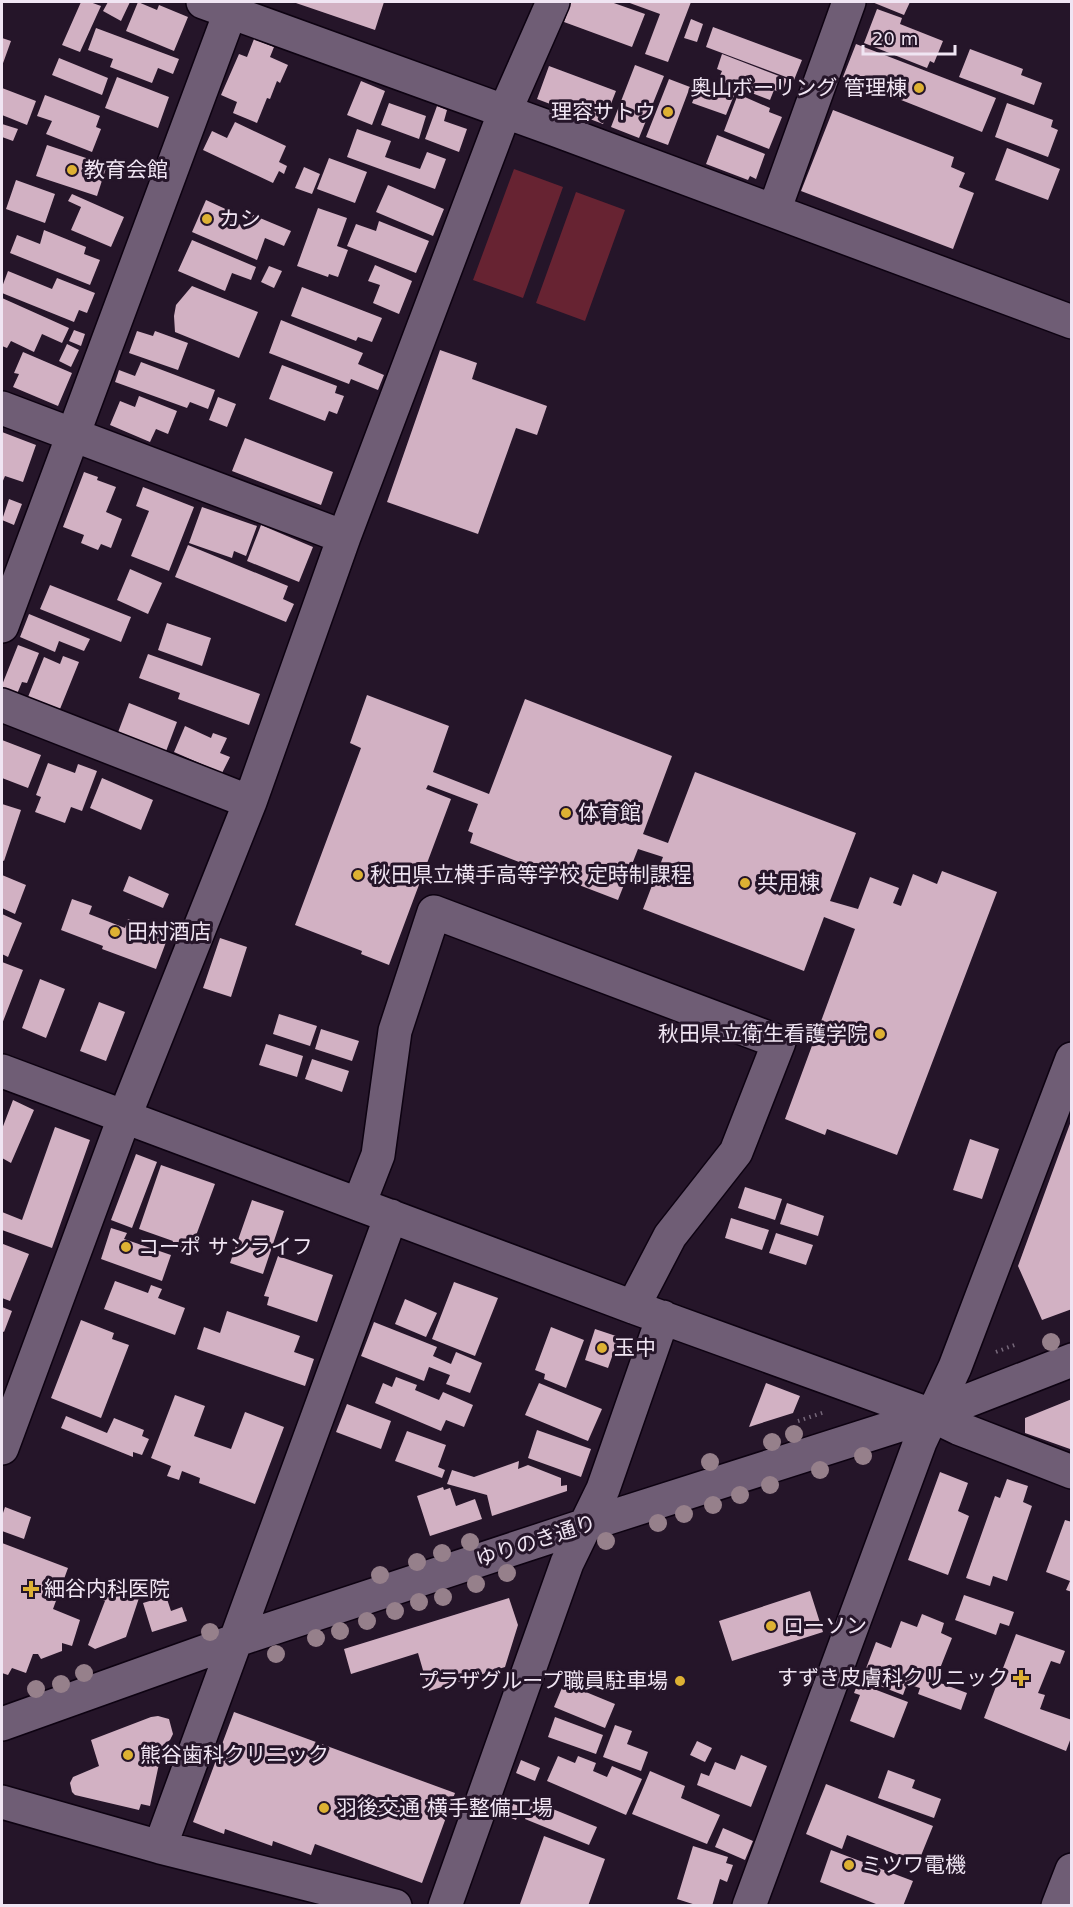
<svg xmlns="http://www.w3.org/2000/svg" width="1073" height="1907" viewBox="0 0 1073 1907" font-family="'DejaVu Sans','Noto Sans JP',sans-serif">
<rect width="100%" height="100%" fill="#251529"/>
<path fill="#672332" d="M514 169 563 187 523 298 473 280Z
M576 192 625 210 585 321 536 303Z"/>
<path fill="#d2b1c3" d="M81 2H90L101 6 80 52 62 45Z
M108 2H130L121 21 103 11Z
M138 2 157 10 159 5 188 17 174 51 126 31Z
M293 2H384L375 30Z
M571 2H611L645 14 632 47 564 22Z
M627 2H691L668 62 645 54 660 14Z
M872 2H910L904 15Z
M877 9 902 18 900 24 943 41 934 63 930 61 927 68 864 43Z
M691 19 703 24 697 42 684 38Z
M713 27 802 60 794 80 706 47Z
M96 28 179 59 173 74 158 68 152 83 110 67 113 59 88 50Z
M2 38 11 41 2 66Z
M254 39 274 47 270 57 288 65 280 83 277 81 270 99 267 98 257 123 233 113 237 102 221 95 239 54 247 57Z
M856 44 996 98 982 132 843 77Z
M970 49 1023 69 1021 75 1042 83 1034 105 959 77Z
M722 54 787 79 782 93 774 90 770 100 718 80 722 71 717 69Z
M59 58 108 78 102 95 52 75Z
M635 65 664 76 639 138 611 127Z
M549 66 616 91 603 124 537 99Z
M117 77 169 97 158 128 105 108Z
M669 79 690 87 668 145 646 137Z
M701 80 735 93 726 115 692 103Z
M361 81 385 91 372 125 347 115Z
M2 88 36 101 27 125 2 115Z
M738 94 770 108 769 112 782 117 769 149 724 131Z
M45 95 100 116 96 127 101 129 92 152 46 134 52 121 37 116Z
M389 103 426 116 419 139 381 125Z
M1007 103 1053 120 1051 127 1058 130 1048 157 995 137Z
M437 106 447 110 444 121 467 129 459 152 425 139Z
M833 110 954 157 951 167 965 173 959 187 974 193 953 249 801 191Z
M235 122 286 146 279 162 287 166 284 174 279 171 273 183 203 150 212 131 227 138Z
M2 124 18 129 13 141 2 137Z
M357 129 391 141 385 157 420 169 427 152 446 159 435 189 347 157Z
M717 135 765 154 756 179 750 176 748 180 706 164Z
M47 145 107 165 97 196 36 176Z
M1007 148 1060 169 1048 200 995 180Z
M329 158 367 172 355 203 317 189Z
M304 167 320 174 312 194 295 188Z
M16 180 55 194 45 223 6 209Z
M388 185 444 209 433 236 376 212Z
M72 194 124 217 111 247 71 230 81 207 68 201Z
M206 200 232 212 229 220 248 228 253 215 291 231 284 246 265 238 257 260 192 232Z
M318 208 347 218 337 246 348 250 338 277 329 274 328 277 297 266Z
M379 221 429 241 416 273 347 246 356 224 376 231Z
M44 230 86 247 84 254 100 260 90 285 10 253 17 235 40 244Z
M192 240 256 267 251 280 232 273 225 291 178 271Z
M375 265 412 281 399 314 373 303 380 285 368 281Z
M269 266 282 271 274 288 261 282Z
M8 271 52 289 57 278 95 293 87 313 79 310 74 322 2 293V287Z
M192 286 258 312 239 358 175 332 174 316 176 305Z
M302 287 382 318 372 342 358 337 356 341 291 316Z
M2 298 69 328 62 343 42 334 34 352 11 341 7 348 2 346Z
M281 320 363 353 358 364 384 375 378 390 351 379 349 384 269 353Z
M74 330 85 334 81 346 69 341Z
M137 331 153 336 155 331 188 343 178 370 129 353Z
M67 344 79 350 71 367 59 361Z
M440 350 477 363 472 379 547 406 537 435 516 428 478 534 387 502Z
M23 352 72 373 58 406 13 387 19 374 14 373Z
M141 362 215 390 208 409 190 402 187 408 115 382 119 370 135 376Z
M282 365 337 386 335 393 344 396 337 414 329 411 325 421 269 399Z
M139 396 177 411 168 434 156 429 150 442 110 425 120 401 135 407Z
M218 397 236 404 227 427 209 420Z
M2 432 36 445 23 482 5 476 2 483Z
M245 438 333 472 321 505 232 471Z
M84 472 98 477 97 480 116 487 106 512 122 519 111 548 101 544 98 550 81 543 84 535 63 527Z
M143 487 194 507 169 571 131 556 149 511 136 506Z
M9 499 22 504 14 525 2 520Z
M202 507 257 526 246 556 234 551 232 558 189 543Z
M261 525 313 547 299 582 247 561Z
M188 545 288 586 283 599 294 604 286 622 175 577Z
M130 569 162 583 148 614 117 600Z
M50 585 131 617 121 642 40 609Z
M29 614 90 639 84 651 59 641 55 652 20 637Z
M167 623 211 638 202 666 158 650Z
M18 645 39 653 27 683 22 682 17 694 2 688V685Z
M148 654 260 694 249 725 178 699 180 693 139 678Z
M63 656 79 662 60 709 28 697 44 657 60 664Z
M367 695 449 726 433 772 489 794 525 699 672 756 643 834 668 843 695 772 856 833 830 901 858 909 870 877 899 888 893 903 901 906 913 874 937 884 942 871 997 892 897 1155 827 1129 825 1135 785 1119 855 929 824 917 804 971 643 909 663 857 638 849 618 900 470 843 473 833 468 831 478 804 428 785 426 789 451 799 389 965 361 954 362 951 295 925 361 748 350 743Z
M129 703 177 722 165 754 117 735Z
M185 726 211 738 213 733 227 738 220 753 230 757 222 773 174 752Z
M2 740 41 755 28 788 2 778Z
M48 763 75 773 78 764 97 771 82 811 71 807 65 823 35 812 41 797 36 795Z
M102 778 153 800 141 830 90 808Z
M2 804 21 810 4 861 2 860Z
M2 875 26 885 15 914 2 908Z
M129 876 169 894 163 908 123 891Z
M72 899 92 906 89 914 125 928 128 919 169 934 156 969 102 949 103 946 61 930Z
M2 914 22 923 8 957 2 954Z
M220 938 247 947 231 997 203 988Z
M2 962 23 970 2 1024Z
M40 979 65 989 46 1038 22 1028Z
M99 1002 125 1012 106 1061 80 1051Z
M279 1014 317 1026 310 1046 273 1034Z
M321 1029 359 1041 352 1061 315 1049Z
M266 1044 303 1056 297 1077 259 1065Z
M312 1059 349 1071 342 1092 305 1079Z
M13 1100 34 1110 11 1163 2 1158V1129Z
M1071 1121 1072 1309 1042 1320 1018 1266Z
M55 1127 90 1140 52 1248 2 1230V1212L22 1220Z
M970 1139 999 1149 982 1199 953 1190Z
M136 1154 157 1162 132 1228 111 1220Z
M161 1165 215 1184 194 1241 187 1238 182 1251 171 1247 173 1241 139 1229Z
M745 1187 782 1199 775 1220 738 1208Z
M252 1200 284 1211 263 1274 230 1263Z
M787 1203 824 1216 818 1236 780 1224Z
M731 1218 769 1230 762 1250 725 1238Z
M111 1228 127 1233 124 1239 171 1255 162 1281 101 1259Z
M776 1233 813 1245 806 1265 769 1253Z
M3 1244 29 1254 10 1301 2 1298Z
M278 1256 333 1275 317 1322 267 1305 269 1297 264 1296Z
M115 1281 148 1293 151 1285 162 1289 158 1298 185 1308 175 1335 104 1309Z
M454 1282 498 1298 475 1356 432 1339Z
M405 1299 437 1313 426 1337 395 1324Z
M2 1307 12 1311 4 1332 2 1331Z
M227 1311 300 1336 294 1352 314 1359 305 1386 197 1349 204 1327 220 1333Z
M81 1320 114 1333 112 1339 129 1345 101 1418 51 1398Z
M374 1322 437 1347 433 1356 451 1364 456 1352 482 1363 470 1393 446 1384 450 1375 429 1367 424 1381 361 1356Z
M551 1327 584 1340 566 1388 544 1379 545 1374 535 1370Z
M595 1329 619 1337 608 1368 585 1360Z
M396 1377 417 1385 415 1390 439 1400 443 1392 473 1405 464 1427 446 1420 441 1431 375 1403 383 1383 392 1387Z
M539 1383 602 1409 588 1441 525 1415Z
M766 1383 800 1396 793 1413 749 1427Z
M175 1395 205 1406 194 1436 231 1449 245 1412 284 1427 255 1504 199 1483 200 1478 182 1471 179 1480 167 1476 171 1466 151 1458Z
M1072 1399V1443L1070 1449 1025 1433V1418Z
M347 1404 391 1421 381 1449 336 1432Z
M66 1416 107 1433 114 1418 144 1430 142 1436 149 1439 142 1455 133 1452V1457L61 1428Z
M537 1430 591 1449 581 1477 528 1458Z
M407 1431 446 1445 438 1467 445 1470 442 1478 395 1461Z
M519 1461 518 1469 528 1465 561 1478V1486L567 1485V1491L492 1516 487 1495 447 1484 452 1470 474 1477Z
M940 1472 968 1483 958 1511 969 1516 948 1575 908 1560Z
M1007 1479 1028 1486 1023 1502 1032 1506 1007 1581 993 1576 990 1586 966 1578 995 1496 1000 1498Z
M443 1487 444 1490 450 1488 456 1506 475 1499 482 1519 430 1536 417 1496Z
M5 1507 31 1517 24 1539 2 1531V1516Z
M1065 1520 1072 1522V1592L1066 1590 1070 1581 1046 1572Z
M2 1543 68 1568 53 1609 80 1620 72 1646 62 1643V1651L41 1659 38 1654H33L26 1673 12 1668 8 1675 2 1673Z
M109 1579 141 1592 126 1637 95 1649 88 1645 105 1601 99 1599Z
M810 1591 823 1632 732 1661 719 1621Z
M964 1595 1014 1612 1009 1626 1000 1623 996 1635 955 1620Z
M166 1596 171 1611 182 1607 187 1621 152 1632 143 1603Z
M509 1598 518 1625 505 1667 429 1691 418 1653 351 1674 344 1649Z
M922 1614 944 1623 941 1633 952 1638 935 1681 967 1693 961 1710 918 1694 920 1688 907 1684 903 1695 862 1679 876 1642 891 1648 901 1621 917 1627Z
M1016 1634 1065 1651 1060 1664 1051 1661 1038 1693 1045 1695 1040 1709 1072 1720V1735L1066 1751 984 1718Z
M564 1683 615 1704 605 1728 554 1707Z
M858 1683 908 1702 894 1738 850 1721 860 1695 854 1693Z
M234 1712 455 1793 422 1883 315 1844 311 1855 273 1841 272 1846 225 1829 224 1834 193 1822Z
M158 1716 169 1719 173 1734 170 1740 163 1745 150 1806 141 1804 139 1810 75 1795 72 1792 70 1783 73 1777 99 1766 91 1740 151 1717Z
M555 1717 603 1735 596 1754 548 1737Z
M615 1725 632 1731 627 1744 648 1752 641 1771 603 1757Z
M697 1741 712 1748 705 1762 690 1755Z
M741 1755 767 1766 751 1807 697 1785 701 1773 709 1776 715 1762 735 1770Z
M558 1756 575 1763 578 1756 596 1763 593 1771 607 1777 612 1766 642 1779 626 1815 547 1781Z
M521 1760 540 1768 535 1781 516 1773Z
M888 1770 915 1780 912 1788 941 1799 934 1818 878 1798Z
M650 1771 685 1786 681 1798 720 1815 707 1844 632 1814Z
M826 1784 933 1826 918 1863 847 1835 842 1849 806 1834Z
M502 1799 521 1807 516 1820 497 1812Z
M533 1801 597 1827 589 1845 525 1819Z
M723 1828 753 1841 745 1860 715 1847Z
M544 1836 605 1859 588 1906 520 1904Z
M693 1846 728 1857 726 1863 733 1865 727 1882 720 1879 712 1906H699L677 1899Z
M831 1850 913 1881 903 1906H881L820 1882Z"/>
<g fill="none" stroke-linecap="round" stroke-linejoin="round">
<defs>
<path id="minor" d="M203 2 556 130 1072 322
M774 211 849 2
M2 408 344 537
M2 626 234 2
M2 705 250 802
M2 1071 633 1307 931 1415 958 1428 1072 1472
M359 1204 378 1155 395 1031 434 912 779 1042 736 1152 670 1236 633 1307
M2 1448 124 1118 250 802 344 537 505 111 553 2
M2 1724 237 1640 586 1525 931 1415 1072 1360
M2 1802 160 1847 395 1906
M160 1847 391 1216
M445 1906 567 1563 603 1489 663 1317
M749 1906 920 1442 955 1367 1072 1059
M1058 1906 1072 1870"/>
</defs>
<use href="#minor" stroke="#0d0211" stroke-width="36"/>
<path stroke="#76687a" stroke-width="4" stroke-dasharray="1.5 4.5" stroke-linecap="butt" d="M996 1352 1017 1344
M798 1421 825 1412"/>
<use href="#minor" stroke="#6f5d75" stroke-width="33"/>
</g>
<g fill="#96808b">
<circle cx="1051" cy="1342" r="9"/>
<circle cx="794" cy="1434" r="9"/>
<circle cx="772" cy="1442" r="9"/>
<circle cx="863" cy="1456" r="9"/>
<circle cx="710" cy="1462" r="9"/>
<circle cx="820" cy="1470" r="9"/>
<circle cx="770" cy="1485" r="9"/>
<circle cx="740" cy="1495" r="9"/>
<circle cx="713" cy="1505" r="9"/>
<circle cx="684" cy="1514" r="9"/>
<circle cx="658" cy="1523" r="9"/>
<circle cx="606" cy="1541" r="9"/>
<circle cx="470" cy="1542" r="9"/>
<circle cx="442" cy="1553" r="9"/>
<circle cx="417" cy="1562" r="9"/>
<circle cx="507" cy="1573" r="9"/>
<circle cx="380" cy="1575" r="9"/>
<circle cx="476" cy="1584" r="9"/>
<circle cx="443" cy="1597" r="9"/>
<circle cx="419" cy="1602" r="9"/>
<circle cx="395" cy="1611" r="9"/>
<circle cx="367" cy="1621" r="9"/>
<circle cx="340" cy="1631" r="9"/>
<circle cx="210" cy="1632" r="9"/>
<circle cx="316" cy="1638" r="9"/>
<circle cx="276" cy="1654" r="9"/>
<circle cx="84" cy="1673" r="9"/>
<circle cx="61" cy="1684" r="9"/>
<circle cx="36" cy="1689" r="9"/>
</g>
<g fill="#ddb133" stroke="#251529" stroke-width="2">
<circle cx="919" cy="88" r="6"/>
<circle cx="668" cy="112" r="6"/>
<circle cx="72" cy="170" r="6"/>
<circle cx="207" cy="219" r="6"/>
<circle cx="566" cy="813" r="6"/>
<circle cx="358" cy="875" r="6"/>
<circle cx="745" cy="883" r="6"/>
<circle cx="115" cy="932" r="6"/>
<circle cx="880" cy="1034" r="6"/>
<circle cx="126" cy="1247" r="6"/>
<circle cx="602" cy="1348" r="6"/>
<path d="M28 1580h6v6h6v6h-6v6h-6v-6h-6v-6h6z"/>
<circle cx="771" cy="1626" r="6"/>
<path d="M1018 1669h6v6h6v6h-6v6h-6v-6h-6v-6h6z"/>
<circle cx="680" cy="1681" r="6"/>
<circle cx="128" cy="1755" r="6"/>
<circle cx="324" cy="1808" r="6"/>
<circle cx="849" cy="1865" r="6"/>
</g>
<g text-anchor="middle" stroke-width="6" stroke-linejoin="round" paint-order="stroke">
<g font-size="21" fill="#f0e5f3" stroke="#251529" text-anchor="start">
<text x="907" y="95" text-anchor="end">奥山ボーリング 管理棟</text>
<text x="656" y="119" text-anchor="end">理容サトウ</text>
<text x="84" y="177">教育会館</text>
<text x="219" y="226">カシ</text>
<text x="578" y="820">体育館</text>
<text x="370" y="882">秋田県立横手高等学校 定時制課程</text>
<text x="757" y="890">共用棟</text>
<text x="127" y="939">田村酒店</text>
<text x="868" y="1041" text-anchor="end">秋田県立衛生看護学院</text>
<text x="138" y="1254">コーポ サンライフ</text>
<text x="614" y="1355">玉中</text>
<text x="44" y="1596">細谷内科医院</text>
<text x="783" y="1633">ローソン</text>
<text x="1008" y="1685" text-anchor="end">すずき皮膚科クリニック</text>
<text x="668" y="1688" text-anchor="end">プラザグループ職員駐車場</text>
<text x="140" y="1762">熊谷歯科クリニック</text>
<text x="336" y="1815">羽後交通 横手整備工場</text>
<text x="861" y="1872">ミツワ電機</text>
</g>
<g font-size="21" fill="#f0e5f3" stroke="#251529">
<text transform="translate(536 1541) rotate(-18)" y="7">ゆりのき通り</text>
</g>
</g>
<rect width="1073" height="1907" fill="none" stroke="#f0e5f3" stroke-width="6"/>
<path d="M863 45v9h92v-9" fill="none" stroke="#f0e5f3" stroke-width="3"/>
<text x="872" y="45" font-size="18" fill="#f0e5f3" stroke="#251529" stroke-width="4.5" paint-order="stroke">20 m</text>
</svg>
